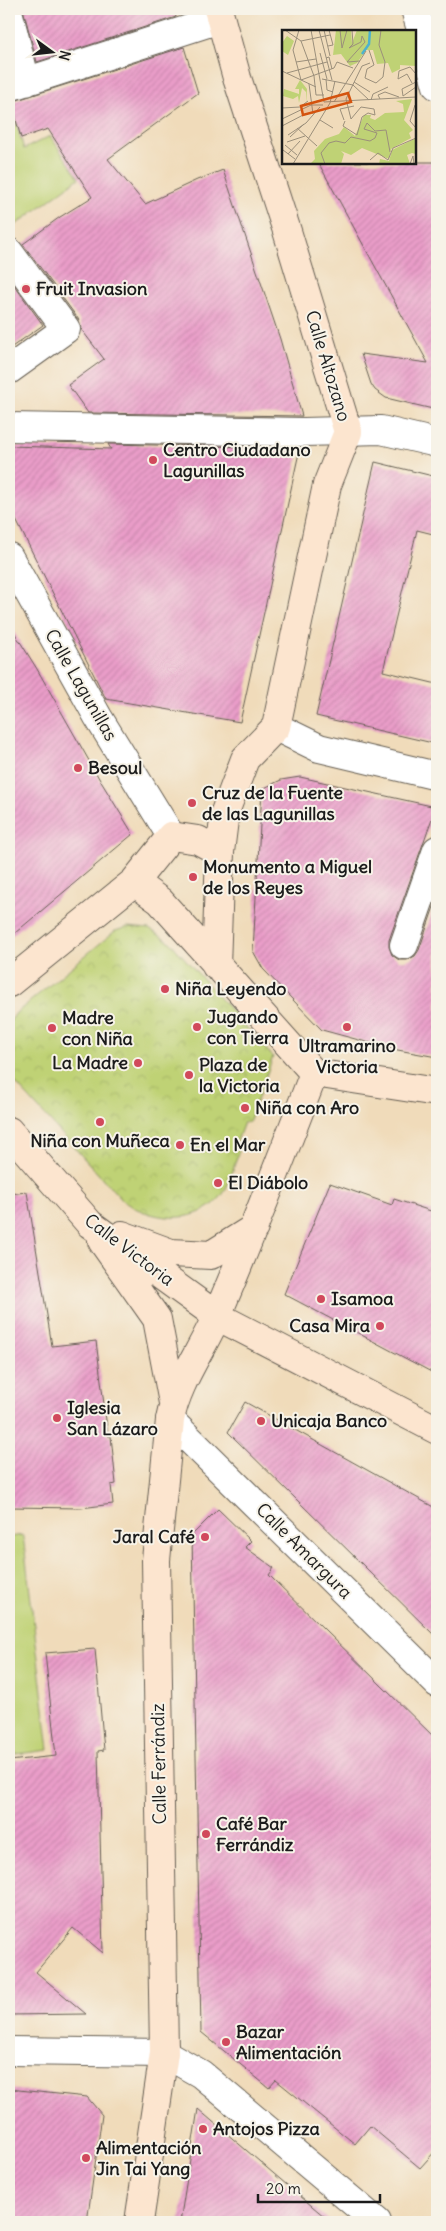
<svg xmlns="http://www.w3.org/2000/svg" width="446" height="2231" viewBox="0 0 446 2231" font-family="Delius,sans-serif">
<defs>
<pattern id="park-crowns" width="20" height="18" patternUnits="userSpaceOnUse" patternTransform="scale(1.25)"><rect width="20" height="18" fill="#bfd275"/><path d="M2 6a3 3 0 1 1 6 0M12 15a3 3 0 1 1 6 0" fill="none" stroke="#a4b465"/></pattern>
<pattern id="building-hatch" width="6" height="6" patternUnits="userSpaceOnUse" patternTransform="scale(1.25)"><rect width="6" height="6" fill="#ea9dc9"/><path d="M-1 1l2-2M0 6l6-6M5 7l2-2" fill="none" stroke="#c887ac"/></pattern>
</defs>
<rect width="100%" height="100%" fill="#f7f3e8"/>
<filter id="ink" filterUnits="userSpaceOnUse"><feTurbulence type="fractalNoise" baseFrequency=".02" numOctaves="2"/><feDisplacementMap in="SourceGraphic" scale="10" xChannelSelector="R" yChannelSelector="G"/><feConvolveMatrix kernelMatrix="1 2 1 2 8 2 1 2 1" color-interpolation-filters="sRGB"/></filter>
<filter id="wash" filterUnits="userSpaceOnUse"><feTurbulence type="fractalNoise" baseFrequency=".0096" numOctaves="4" result="noise"/><feDisplacementMap in="SourceGraphic" scale="20" xChannelSelector="R" yChannelSelector="G"/><feGaussianBlur stdDeviation="1.12" result="paint"/><feColorMatrix in="noise" values="0 0 0 0 0 0 0 0 0 0 0 0 0 0 0 0 0 1.4 0 .05"/><feComposite in="paint" operator="in"/></filter>
<g filter="url(#wash)">
<rect width="100%" height="100%" fill="#f0dbba"/>
<path fill="#bfd275" stroke="#6e7748" d="M9 98 24 149 50 136 79 178 9 230Z
M23 1535 49 1750 9 1755V1537Z"/>
<path fill="url(#park-crowns)" stroke="#6e7748" d="M128 927 149 929 169 941 273 1057 249 1122H244L236 1144 241 1145C235 1160 230 1188 219 1199 194 1226 150 1220 123 1201L9 1076V1023L16 1013 115 931Z"/>
<g id="blocks">
<path fill="url(#building-hatch)" d="M23 9H174L176 17 37 62Z
M184 47 198 93 108 159 145 204 197 180 223 170 280 339 302 416 88 413 68 385 104 359 81 329 79 320 23 244 60 217 92 197 48 129 21 138 11 102Z
M318 162H437V410L386 398 375 390 371 384 361 354 428 363Z
M9 278 43 325 9 349Z
M108 444 300 448 240 722 106 699 9 506V446L111 449Z
M375 462 437 477V535L417 530 383 671 437 684V744L316 716Z
M9 624 37 669 100 780 133 834 9 938Z
M300 777 436 807 389 940V947L392 955 399 960H407L415 956 419 950 435 904 437 905V1057L392 1049 322 1030 263 969 253 951 262 789 281 780Z
M330 1183 392 1205 394 1199 437 1213V1375L284 1294Z
M27 1192 52 1346 96 1341 108 1436H111L116 1484 111 1485 113 1504 81 1508 9 1507V1194Z
M245 1402 437 1509V1638L228 1432Z
M218 1509 251 1541 245 1547 274 1568 269 1575 437 1740V2149L420 2168 370 2126 355 2144 276 2080 269 2088 201 2032 192 1535Z
M95 1649 104 1750 98 1751 103 1953 73 1928 36 1972 86 2014 9 2015V1761L56 1756 45 1653Z
M9 2089 87 2097 102 2115 87 2222H9Z
M198 2109 287 2185 331 2222H180Z"/>
</g>
</g>
<g filter="url(#ink)">
<use href="#blocks" fill-opacity="0" stroke="#665f53" stroke-width="1"/>
<g fill="none" stroke-linecap="round" stroke-linejoin="round">
<defs>
<path id="street" d="M415 9 437 86
M9 15 26 82
M9 87 220 19
M9 252 66 329 9 370
M9 427 304 432 381 430 437 443
M9 557 98 717 171 836
M276 727 319 748 437 776
M404 945 437 850
M170 1420 437 1683
M9 2051 164 2053 201 2074 377 2222"/>
<path id="secondary" d="M134 882 160 901 314 1073
M216 966 220 852 225 812 245 759 276 727 327 485 348 432 287 231 237 78 218 9
M9 983 134 882 171 836 198 840 220 852
M314 1073 437 1092
M9 1131 90 1224 217 1316 437 1430
M122 1235 171 1253 211 1255 254 1228
M102 1241 157 1319 173 1403
M139 2222 164 2053 156 1560 170 1420C177 1382 203 1349 218 1313 252 1234 283 1154 314 1073"/>
</defs>
<use href="#street" stroke="#665f53" stroke-width="30"/>
<use href="#secondary" stroke="#665f53" stroke-width="30"/>
<use href="#street" stroke="#fff" stroke-width="28"/>
<use href="#secondary" stroke="#fce5cf" stroke-width="28"/>
</g>
</g>
<g fill="#d1495b" stroke="#f7f3e8" stroke-width="2">
<circle cx="26" cy="289" r="5"/>
<circle cx="153" cy="460" r="5"/>
<circle cx="78" cy="768" r="5"/>
<circle cx="192" cy="803" r="5"/>
<circle cx="193" cy="877" r="5"/>
<circle cx="165" cy="989" r="5"/>
<circle cx="197" cy="1027" r="5"/>
<circle cx="347" cy="1027" r="5"/>
<circle cx="52" cy="1028" r="5"/>
<circle cx="138" cy="1063" r="5"/>
<circle cx="189" cy="1075" r="5"/>
<circle cx="245" cy="1108" r="5"/>
<circle cx="100" cy="1122" r="5"/>
<circle cx="180" cy="1145" r="5"/>
<circle cx="218" cy="1183" r="5"/>
<circle cx="321" cy="1299" r="5"/>
<circle cx="380" cy="1326" r="5"/>
<circle cx="57" cy="1418" r="5"/>
<circle cx="261" cy="1421" r="5"/>
<circle cx="205" cy="1537" r="5"/>
<circle cx="206" cy="1834" r="5"/>
<circle cx="226" cy="2042" r="5"/>
<circle cx="203" cy="2129" r="5"/>
<circle cx="86" cy="2158" r="5"/>
</g>
<g text-anchor="middle" stroke-width="4" stroke-linejoin="round" paint-order="stroke">
<g font-size="18" font-weight="bold" fill="#1c1c1c" stroke="#f7f3e8" text-anchor="start">
<text x="36" y="295">Fruit Invasion</text>
<text x="163" y="456">Centro Ciudadano<tspan x="163" dy="21">Lagunillas</tspan></text>
<text x="88" y="774">Besoul</text>
<text x="202" y="799">Cruz de la Fuente<tspan x="202" dy="21">de las Lagunillas</tspan></text>
<text x="203" y="873">Monumento a Miguel<tspan x="203" dy="21">de los Reyes</tspan></text>
<text x="175" y="995">Niña Leyendo</text>
<text x="207" y="1023">Jugando<tspan x="207" dy="21">con Tierra</tspan></text>
<text x="62" y="1024">Madre<tspan x="62" dy="21">con Niña</tspan></text>
<text x="347" y="1052" text-anchor="middle">Ultramarino<tspan x="347" dy="21">Victoria</tspan></text>
<text x="128" y="1069" text-anchor="end">La Madre</text>
<text x="199" y="1071">Plaza de<tspan x="199" dy="21">la Victoria</tspan></text>
<text x="255" y="1114">Niña con Aro</text>
<text x="100" y="1147" text-anchor="middle">Niña con Muñeca</text>
<text x="190" y="1151">En el Mar</text>
<text x="228" y="1189">El Diábolo</text>
<text x="331" y="1305">Isamoa</text>
<text x="370" y="1332" text-anchor="end">Casa Mira</text>
<text x="67" y="1414">Iglesia<tspan x="67" dy="21">San Lázaro</tspan></text>
<text x="271" y="1427">Unicaja Banco</text>
<text x="195" y="1543" text-anchor="end">Jaral Café</text>
<text x="216" y="1830">Café Bar<tspan x="216" dy="21">Ferrándiz</tspan></text>
<text x="236" y="2038">Bazar<tspan x="236" dy="21">Alimentación</tspan></text>
<text x="213" y="2135">Antojos Pizza</text>
<text x="96" y="2154">Alimentación<tspan x="96" dy="21">Jin Tai Yang</tspan></text>
</g>
<g font-size="18" fill="#1c1c1c" stroke="#f7f3e8">
<text transform="translate(328 366) rotate(73)" y="6">Calle Altozano</text>
<text transform="translate(81 685) rotate(60)" y="6">Calle Lagunillas</text>
<text transform="translate(129 1250) rotate(37)" y="6">Calle Victoria</text>
<text transform="translate(304 1551) rotate(45)" y="6">Calle Amargura</text>
<text transform="translate(159 1764) rotate(-91)" y="6">Calle Ferrándiz</text>
</g>
</g>
<g transform="translate(282 30)">
<rect width="134" height="134" fill="#f0dbba"/>
<path d="M5 6 12 11 6 25 0 21V13ZM18 50 25 59 24 73V62L20 58 17 73 16 66 11 69 1 66 2 59 17 64V59H13Z" fill="#bfd275"/>
<path d="M54 0H69L70 13 75 0H134V36L118 35V39L110 43 106 33 95 34 91 20H84L75 33 68 36 59 24 51 25ZM130 69 122 90 131 100 127 103 129 108 109 119 107 129 80 118 69 125 59 121 62 124 59 134H28L33 129 32 121 43 109 57 104 62 97 73 106 82 85H89L88 88 93 90 103 83 122 82 121 74 114 71ZM134 108V134V124L130 123 125 125 128 134H97L98 129 107 131 110 120Z" fill="#bfd275"/>
<path fill="none" stroke="#4eb2cd" stroke-width="2.5" d="M80 24 87 14 88 0"/>
<path fill="none" stroke="#9b8f7b" stroke-width="1" d="M3 0 19 11 48 5M17 0 11 20 19 50M29 0 42 72 134 67M37 0 50 50M42 0 48 26M58 0 60 18 65 0M70 0 71 14 67 18 79 12 80 6 83 12 65 32 78 31M19 11 32 46 34 65H42M46 16 51 15 47 0M87 20 92 35 85 39 83 48 94 53 101 47 103 32 97 15 99 0M38 23 45 49M44 28 47 27 50 39M14 32 34 29M0 41 34 57M5 43 45 32M40 49 71 55 87 70M44 49 45 60 51 62M19 50 52 38 55 32 71 38M72 52 88 62M134 52 120 59 121 66 134 57M130 53 125 44 116 49 117 41 128 37 134 44M27 54 31 84M98 69 96 65 103 62 117 67M89 70 91 64 106 57M52 72 84 21M48 73 53 51M133 75 128 91 134 98M0 78 18 77 26 71M0 89 29 75H41M69 89 64 69 80 36 88 33M38 90 51 98M62 90 58 79 72 76M63 91 61 96 75 105 80 87 86 83 93 85 92 79 79 77 69 89M0 96 23 84M15 98 35 116M6 105 24 93 38 77M8 107 22 94M5 112 23 106M3 115 15 125M1 120 13 129M6 124 18 111M88 130 96 123 106 130 111 118 134 108M11 134 48 73M43 134 39 123 47 113 54 111 63 113 69 107 88 111 93 108 95 103 82 99 85 93 93 101 104 100 108 122M128 134 131 126 132 134"/>
<path fill="#d4530e" fill-opacity="0.15" stroke="#d4530e" stroke-width="2.5" d="M66 63 69 72 21 85 19 76Z"/>
<rect width="134" height="134" fill="none" stroke="#1c1c1c" stroke-width="2.5"/>
</g>
<rect width="446" height="2231" fill="none" stroke="#f7f3e8" stroke-width="30"/>
<g transform="translate(52 52) rotate(105)" stroke="#f7f3e8" stroke-width="4" paint-order="stroke">
<path d="M0-4L9 19L0 12L-9 19Z" fill="#1c1c1c"/>
<text y="-8" font-size="14" font-weight="bold" text-anchor="middle" fill="#1c1c1c">N</text>
</g>
<path d="M258 2194v8h122v-8" fill="none" stroke="#1c1c1c" stroke-width="2.5"/>
<text x="266" y="2194" font-size="15" fill="#1c1c1c" stroke="#f7f3e8" stroke-width="4" paint-order="stroke">20 m</text>
</svg>
